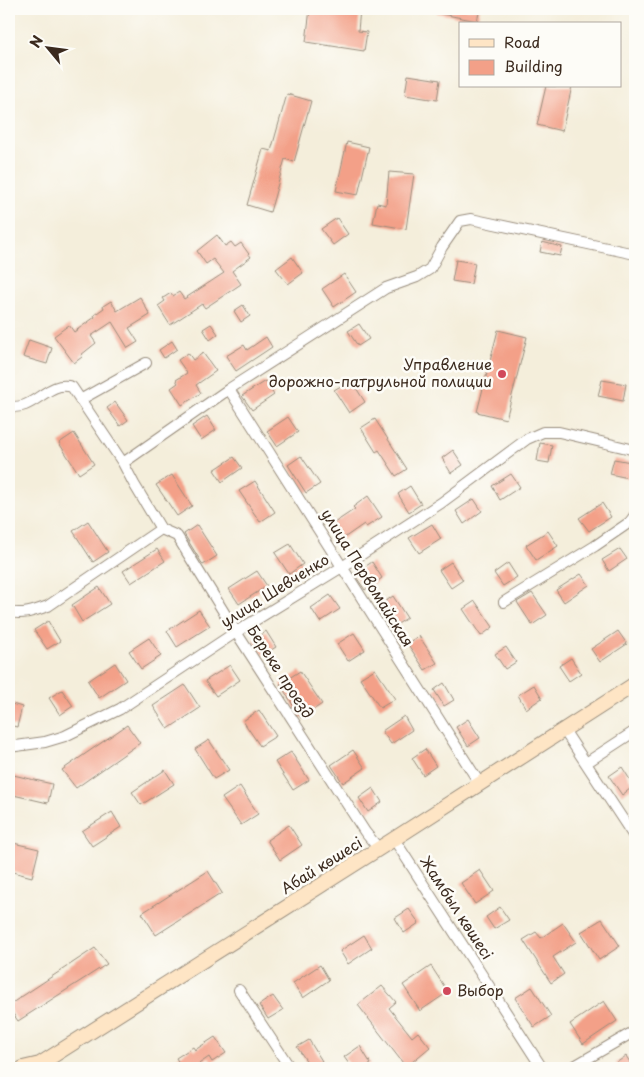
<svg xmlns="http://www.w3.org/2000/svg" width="644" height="1077" viewBox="0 0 644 1077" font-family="'Playpen Sans',sans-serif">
<rect width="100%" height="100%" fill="#fdfcf7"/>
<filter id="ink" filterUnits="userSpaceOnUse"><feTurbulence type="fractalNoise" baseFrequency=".02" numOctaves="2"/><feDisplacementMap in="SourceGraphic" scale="10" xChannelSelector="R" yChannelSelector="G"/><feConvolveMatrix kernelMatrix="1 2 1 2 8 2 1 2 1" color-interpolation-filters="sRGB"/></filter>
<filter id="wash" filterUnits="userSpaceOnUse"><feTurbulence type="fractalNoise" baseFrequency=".0096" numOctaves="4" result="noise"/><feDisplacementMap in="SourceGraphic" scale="20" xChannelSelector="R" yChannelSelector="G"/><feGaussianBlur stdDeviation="1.12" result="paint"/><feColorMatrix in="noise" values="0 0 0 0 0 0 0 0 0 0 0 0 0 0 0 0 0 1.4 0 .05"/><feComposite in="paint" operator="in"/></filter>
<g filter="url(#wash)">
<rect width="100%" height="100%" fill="#f4eedb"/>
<g id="blocks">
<path fill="#f3a088" d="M310 9H360L358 31 367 32 364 51 306 42Z
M437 9H480L477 21 437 13Z
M408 75 440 80 437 100 405 95Z
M546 86H572L562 131 537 125Z
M287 94 311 101 294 162 285 159 270 212 247 205 263 149 271 151Z
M347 142 369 147 358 195 336 191Z
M389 172 414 174 406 229 373 223 377 203 386 205Z
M337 218 348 234 333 245 321 229Z
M217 235 225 246 231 242 235 247 241 243 251 257 232 271 241 284 205 308 202 304 170 325 158 306 165 301 163 298 171 293 173 296 179 292 184 299 224 273 213 259 206 264 197 251Z
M542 242 562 247 560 256 540 252Z
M292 257 303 273 288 284 276 269Z
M456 260 475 263 471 284 452 281Z
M344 274 356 292 334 307 322 289Z
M140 297 150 315 129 328 138 342 128 348 112 322 91 336 96 343 81 355 82 357 74 363 54 336 69 325 74 332 95 317 94 315 104 308 103 306 111 301 117 311Z
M243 305 250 316 241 322 234 311Z
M211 324 218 334 210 340 203 329Z
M359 324 369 339 358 346 348 331Z
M498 330 527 337 506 419 477 412Z
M266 337 272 347 236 371 226 356 244 345 247 350Z
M29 340 52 348 47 364 23 357Z
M172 341 177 349 164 358 159 350Z
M188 353 193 360 203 353 216 371 196 385 201 393 182 405 171 388 178 383 176 380 187 373 178 360Z
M351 380 365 402 349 413 334 390Z
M602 380 626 384 623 401 598 396Z
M265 381 274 395 252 410 242 396Z
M115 402 128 420 120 426 107 408Z
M207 416 216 430 201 440 192 426Z
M288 417 298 432 277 446 267 431Z
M375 419 407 469 396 476 379 450 376 452 361 428Z
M74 433 94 464 79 474 59 443Z
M540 443 552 445 549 463 537 461Z
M453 450 463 465 451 473 442 458Z
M301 456 320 484 306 493 288 465Z
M234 457 242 468 222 482 214 470Z
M614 459 631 462 628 478 610 474Z
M511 474 520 487 500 500 492 486Z
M172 475 192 506 177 516 156 485Z
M255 481 275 512 260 522 239 491Z
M410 486 421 504 409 512 398 494Z
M368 496 382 517 366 527 364 524 341 540 331 525 355 509 353 507Z
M474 499 482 511 464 524 456 511Z
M602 503 611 517 589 531 579 518Z
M88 521 108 552 93 562 73 531Z
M432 524 441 539 419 553 409 538Z
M197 525 217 556 203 565 184 534Z
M548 531 558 546 536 560 526 545Z
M290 544 303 564 289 574 275 553Z
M157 549 165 561 131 583 123 571Z
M620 549 627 559 609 571 602 560Z
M372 562 382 578 365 590 354 574Z
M451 562 463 580 451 588 439 570Z
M508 563 517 577 503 586 494 573Z
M257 571 267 586 239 604 229 589Z
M581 574 589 585 564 602 556 590Z
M99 587 110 604 82 622 72 605Z
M532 593 547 615 532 625 517 602Z
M330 595 340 609 320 622 311 608Z
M393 596 407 618 393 627 379 606Z
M475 601 493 627 481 636 463 609Z
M199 610 210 626 177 647 167 631Z
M48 621 60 641 47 649 34 630Z
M266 631 276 647 263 655 253 640Z
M618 631 627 644 600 662 591 649Z
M354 633 365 650 348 661 337 644Z
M419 636 437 663 425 670 407 643Z
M149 638 161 656 141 669 129 651Z
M506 647 516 662 505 669 495 654Z
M571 658 581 673 569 681 559 666Z
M115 663 126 680 99 698 88 681Z
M230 665 240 680 216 696 205 681Z
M375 669 395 699 380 708 360 678Z
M300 671 322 704 301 718 280 684Z
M444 683 454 700 444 706 434 690Z
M185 685 200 708 168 729 153 706Z
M534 685 542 698 526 709 518 695Z
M62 690 73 706 60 715 49 698Z
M9 703 22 707 17 727 9 725Z
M259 710 276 736 260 746 243 721Z
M404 716 412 730 391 744 382 731Z
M468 719 480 738 468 746 456 727Z
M127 725 140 743 76 788 62 770Z
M209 740 229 770 214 779 195 749Z
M425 749 436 766 423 775 412 758Z
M353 750 365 768 343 783 331 765Z
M291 752 309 780 293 790 275 762Z
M622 767 634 786 622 795 609 776Z
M165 770 174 784 141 805 132 792Z
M9 774 52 784 48 803 9 794Z
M240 786 258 814 241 825 222 798Z
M373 788 382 802 368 812 359 798Z
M112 812 121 827 92 846 82 831Z
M289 825 302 845 280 860 267 840Z
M9 842 39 849 32 877 9 871Z
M480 870 494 891 475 904 461 883Z
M208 871 222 893 156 935 142 913Z
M500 907 509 920 494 929 486 917Z
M409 909 419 923 404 933 395 918Z
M602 919 620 946 599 960 581 932Z
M563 923 576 942 553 957 564 974 551 983 523 940 536 932 541 938Z
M364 935 372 948 348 964 340 951Z
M95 948 107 964 18 1021 9 1008V1005Z
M320 965 329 980 303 998 293 983Z
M431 966 448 992 420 1011 403 985Z
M382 986 396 1002 389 1008 412 1037 418 1032 430 1047 406 1067 358 1005Z
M532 987 551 1016 534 1027 515 998Z
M273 996 283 1010 268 1019 259 1005Z
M604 1001 617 1021 583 1044 570 1024Z
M215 1037 226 1053 212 1062 209 1057 193 1068H182L176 1058 193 1047 195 1050Z
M309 1040 322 1061 311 1068 297 1047Z
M360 1046 371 1064 364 1068H352L344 1057Z
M626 1056 634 1068H619L616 1063Z"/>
</g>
</g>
<g filter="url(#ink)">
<use href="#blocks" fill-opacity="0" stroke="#988c7c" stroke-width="1"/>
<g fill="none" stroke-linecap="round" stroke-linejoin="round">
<defs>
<path id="street" d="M229 389 480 784
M80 400 146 363
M9 407C14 407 20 407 25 405 41 399 53 381 72 387L123 463 134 484 161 529 177 536 236 632 365 832 379 849
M123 463 229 389 386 288 417 277 430 269 442 247 460 221 471 219 635 254
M504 602 595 546 630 522 635 515
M9 612C23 615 34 611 48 606L161 529
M564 730 635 838
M9 747 45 742 65 736 120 709 236 632 342 567 441 503 527 439 543 432H559L635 450
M586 763 635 731
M394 839 542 1068
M239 990 290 1068
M571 1068 635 1031"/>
<path id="secondary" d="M23 1068 40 1064 394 839 635 684"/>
</defs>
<use href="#street" stroke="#988c7c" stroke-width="12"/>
<use href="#secondary" stroke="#988c7c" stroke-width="16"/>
<use href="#street" stroke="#fff" stroke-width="10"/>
<use href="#secondary" stroke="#fee5c5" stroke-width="14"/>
</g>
</g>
<g fill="#d1495b" stroke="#fdfcf7" stroke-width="2">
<circle cx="502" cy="374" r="5"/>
<circle cx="447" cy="991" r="5"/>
</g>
<g text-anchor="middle" stroke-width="5" stroke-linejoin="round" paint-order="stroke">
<g font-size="15" fill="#3b2a1e" stroke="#fdfcf7" text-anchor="end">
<text x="492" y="370">Управление<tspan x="492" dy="17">дорожно-патрульной полиции</tspan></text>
<text x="457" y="996" text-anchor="start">Выбор</text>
</g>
<g font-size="15" fill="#3b2a1e" stroke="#fdfcf7">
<text transform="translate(367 578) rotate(58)" y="5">улица Первомайская</text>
<text transform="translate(275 591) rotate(-32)" y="5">улица Шевченко</text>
<text transform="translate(280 672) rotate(57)" y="5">Береке проезд</text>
<text transform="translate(322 866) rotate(-32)" y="5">Абай көшесі</text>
<text transform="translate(456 908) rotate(57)" y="5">Жамбыл көшесі</text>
</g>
</g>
<rect width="644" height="1077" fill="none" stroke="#fdfcf7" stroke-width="30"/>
<rect x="459" y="22" width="162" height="65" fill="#fdfcf7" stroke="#afa8a0"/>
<rect x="469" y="39" width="25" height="8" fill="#fee5c5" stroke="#afa8a0"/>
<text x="504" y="48" font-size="15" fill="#3b2a1e">Road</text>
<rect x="469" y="60" width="25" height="15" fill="#f3a088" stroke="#afa8a0"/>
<text x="504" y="72" font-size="15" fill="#3b2a1e">Building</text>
<g transform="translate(48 48) rotate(299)" stroke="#fdfcf7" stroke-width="4" paint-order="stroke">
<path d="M0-4L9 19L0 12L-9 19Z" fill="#3b2a1e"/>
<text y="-8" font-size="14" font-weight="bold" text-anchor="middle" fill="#3b2a1e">N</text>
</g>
</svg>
